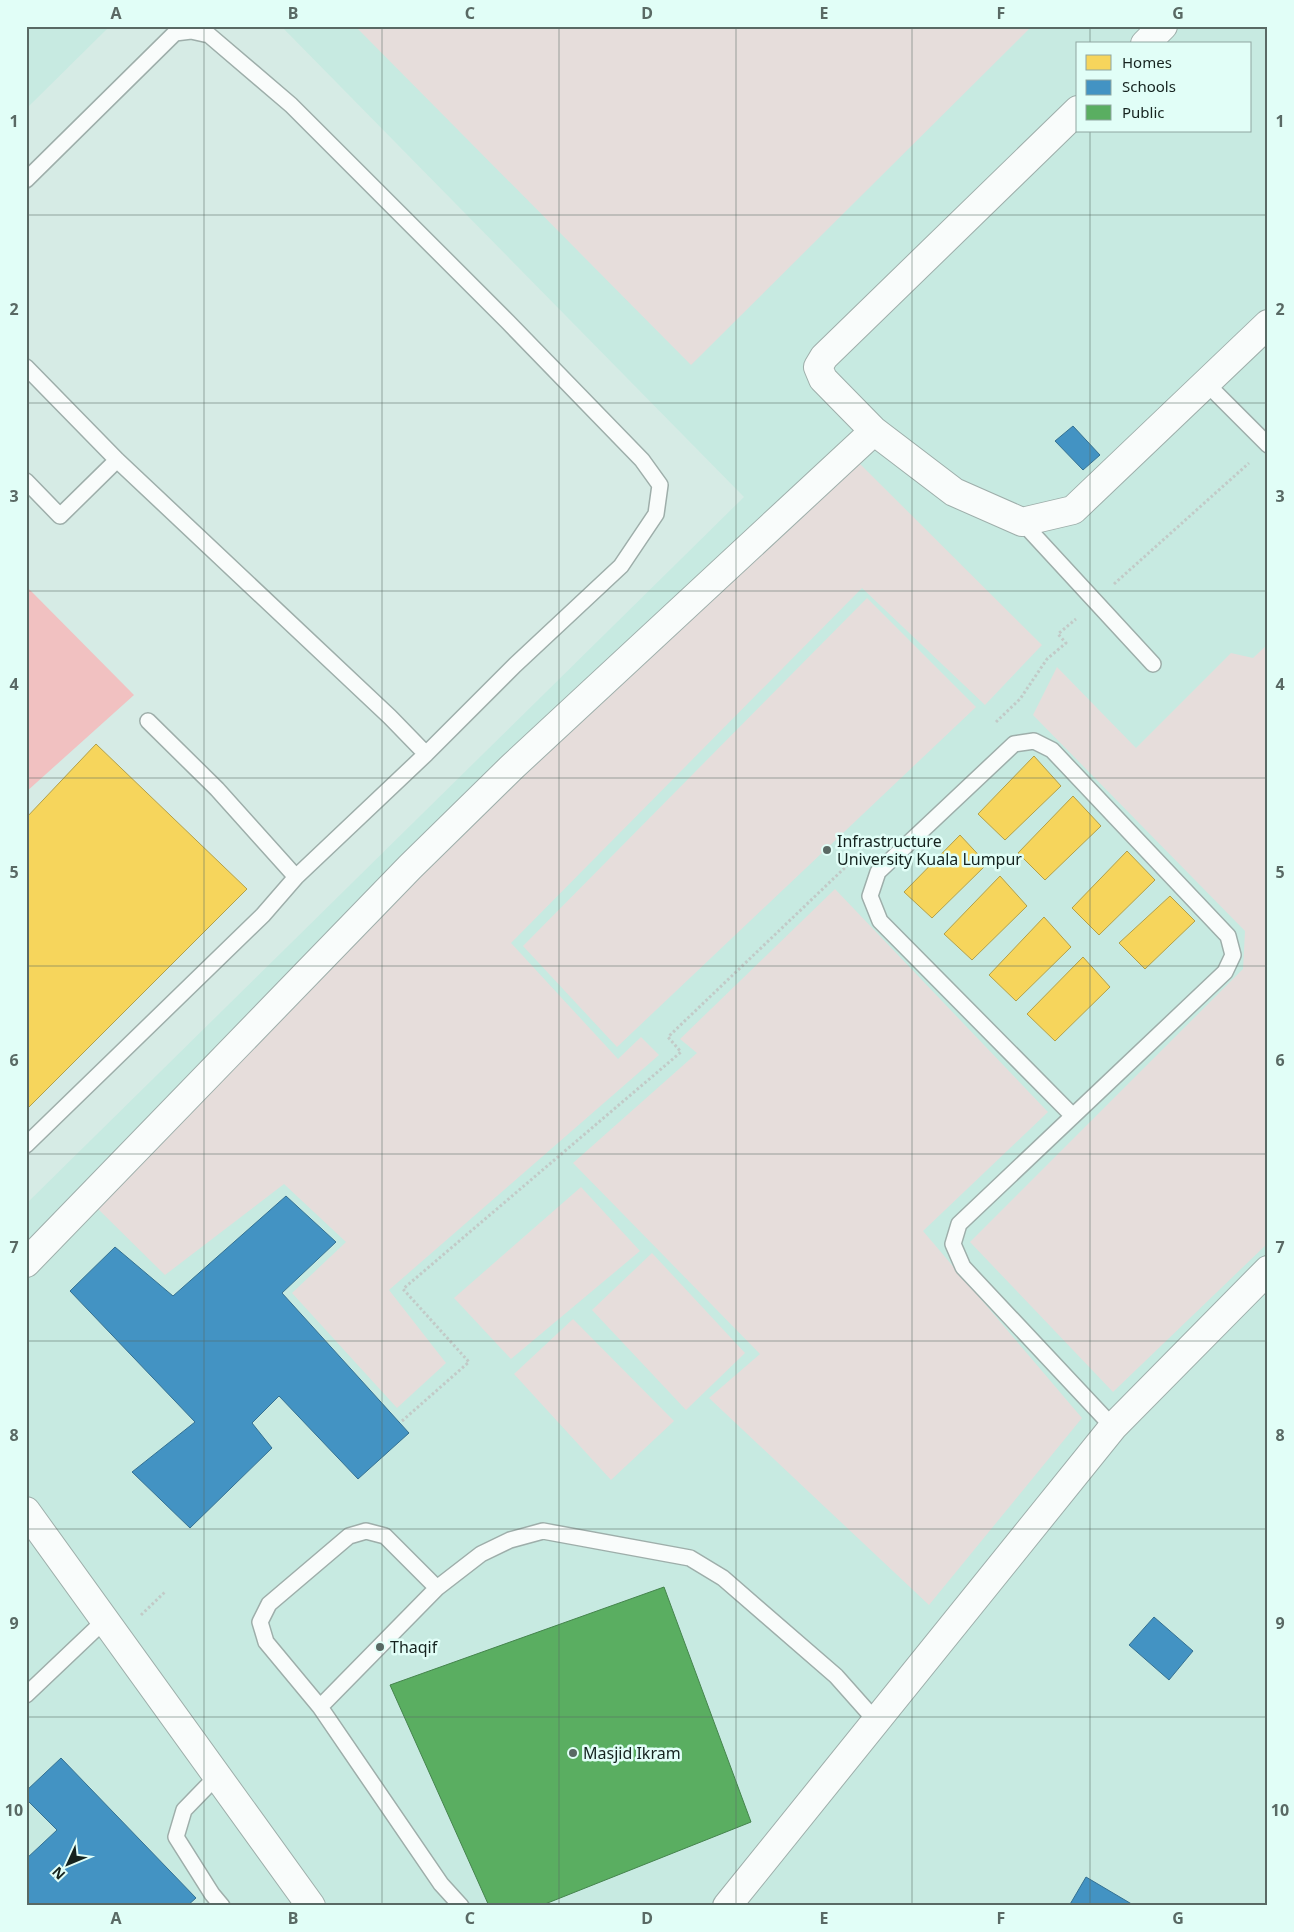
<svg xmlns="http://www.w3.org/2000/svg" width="1294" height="1932" viewBox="0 0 1294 1932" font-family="'Noto Sans',sans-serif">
<rect width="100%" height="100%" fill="#d6ebe5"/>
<path fill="#c7eae1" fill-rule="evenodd" d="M26 26H110L26 109Z
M281 26H1268V1906H26V1204L744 497ZM1078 44H1250V131H1078Z"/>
<path fill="#e6dddb" d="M355 26H1032L691 365Z
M856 460 1042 645 985 705 862 588 511 943 618 1059 641 1037 659 1055 389 1290 446 1363 397 1408 292 1293 346 1242 284 1184 165 1275 95 1206 516 780Z
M867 598 976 707 617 1047 523 946Z
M1268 644V1243L1113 1392 970 1242 1243 969 1245 931 1033 715 1057 667 1136 748 1231 653 1253 658Z
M835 889 1048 1112 923 1231 1082 1418 929 1605 709 1398 760 1354 573 1163 697 1053 680 1039Z
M581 1187 640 1251 511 1359 454 1298Z
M652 1253 745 1353 686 1410 592 1310Z
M573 1319 674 1421 611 1480 514 1374Z"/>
<path fill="#f1c1c1" d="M26 586 134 695 26 792Z"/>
<path fill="#f6d55c" stroke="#b2a04a" d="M96 744 247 889 26 1110V818Z
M1034 756 1061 786 1005 840 978 814Z
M1073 796 1101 826 1045 880 1018 853Z
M960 835 987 864 932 918 904 892Z
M1127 851 1155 880 1099 935 1072 908Z
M1000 876 1027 906 972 960 944 934Z
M1170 896 1195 921 1145 969 1119 943Z
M1044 917 1071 947 1016 1001 989 975Z
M1083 957 1110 987 1055 1041 1027 1014Z"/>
<path fill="#4393c3" stroke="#357192" d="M1073 426 1100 455 1083 470 1055 441Z
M286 1196 336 1242 282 1293 409 1433 358 1479 279 1396 252 1423 272 1448 190 1528 132 1472 195 1422 70 1291 115 1247 173 1296Z
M1154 1617 1193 1651 1169 1680 1129 1645Z
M61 1758 196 1898 187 1906H26V1859L57 1830 26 1799V1791Z
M1086 1877 1135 1906H1069Z"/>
<path fill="#5aae61" stroke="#45844d" d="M664 1587 751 1822 540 1906H489L390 1685Z"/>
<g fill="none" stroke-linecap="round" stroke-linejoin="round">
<defs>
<path id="service" d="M26 180 175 33 191 31 209 35 291 105 508 322 642 460 660 485 656 514 621 566 515 665 426 754 296 877 263 915 26 1145
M26 367 117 460 390 717 426 754
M1206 383 1268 445
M26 481 60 516 117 460
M1022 522 1153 664
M148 721 217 789 296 877
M1073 1116 880 921 870 896 878 872 1014 744 1034 741 1052 750 1228 936 1233 955 1225 972 959 1224 953 1244 963 1267 1113 1427
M437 1588 385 1536 366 1531 349 1536 269 1604 260 1622 266 1642 320 1707 441 1884 461 1906
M26 1695 105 1620
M320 1707 437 1588 481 1554 510 1540 543 1531 690 1558 723 1578 836 1676 876 1721
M217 1776 184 1810 176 1837 212 1894 222 1906"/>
<path id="minor" d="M1145 44 1163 26
M1078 110 824 357 818 367 823 379 874 431 954 492 1022 522 1073 510 1268 324
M26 1263 410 867 512 767 874 431
M26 1511 311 1906
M727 1906 1113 1427 1268 1270"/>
</defs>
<use href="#service" stroke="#9eaeaa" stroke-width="18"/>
<use href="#minor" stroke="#9eaeaa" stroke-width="30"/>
<path stroke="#c2cac7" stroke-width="3" stroke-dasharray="2.5 2.5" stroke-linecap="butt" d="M1114 584 1249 463
M996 722 1020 699 1047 659 1066 643 1058 634 1076 619
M402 1421 469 1362 403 1289 681 1052 668 1037 855 858
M141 1615 166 1591"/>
<use href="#service" stroke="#f9fcfb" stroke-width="15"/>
<use href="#minor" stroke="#f9fcfb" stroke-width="28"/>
</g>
<path fill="none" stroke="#596964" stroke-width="1" stroke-opacity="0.55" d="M204 26V1906M382 26V1906M559 26V1906M736 26V1906M912 26V1906M1090 26V44M1090 131V1906M26 215H1268M26 403H1268M26 591H1268M26 778H1268M26 966H1268M26 1154H1268M26 1341H1268M26 1529H1268M26 1717H1268"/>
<g fill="#596964" stroke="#e1fef7" stroke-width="2">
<circle cx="827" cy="850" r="5"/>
<circle cx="380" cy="1647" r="5"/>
<circle cx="573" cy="1753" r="5"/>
</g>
<g text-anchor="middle" stroke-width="5" stroke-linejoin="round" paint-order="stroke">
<g font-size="16" fill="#15231f" stroke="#e1fef7" text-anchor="start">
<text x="837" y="847">Infrastructure<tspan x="837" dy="18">University Kuala Lumpur</tspan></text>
<text x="390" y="1653">Thaqif</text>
<text x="583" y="1759">Masjid Ikram</text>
</g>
</g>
<rect width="1294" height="1932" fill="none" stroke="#e1fef7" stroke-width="55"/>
<rect x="1076" y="42" width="175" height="90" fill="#e1fef7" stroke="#8fa6a1"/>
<rect x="1086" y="55" width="25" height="15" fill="#f6d55c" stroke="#8fa6a1"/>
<text x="1122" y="68" font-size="15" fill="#15231f">Homes</text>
<rect x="1086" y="80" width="25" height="15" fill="#4393c3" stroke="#8fa6a1"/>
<text x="1122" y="92" font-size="15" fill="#15231f">Schools</text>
<rect x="1086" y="105" width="25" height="15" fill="#5aae61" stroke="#8fa6a1"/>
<text x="1122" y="118" font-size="15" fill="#15231f">Public</text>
<g transform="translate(68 1864) rotate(226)" stroke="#e1fef7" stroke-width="4" paint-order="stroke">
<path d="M0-4L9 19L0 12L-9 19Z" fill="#15231f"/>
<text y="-8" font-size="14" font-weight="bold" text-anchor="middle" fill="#15231f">N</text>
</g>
<rect x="28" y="28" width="1238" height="1876" fill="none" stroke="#596964" stroke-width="2"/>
<g font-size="16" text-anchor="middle" font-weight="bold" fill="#596964">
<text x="116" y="19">A</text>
<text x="293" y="19">B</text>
<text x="470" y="19">C</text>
<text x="647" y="19">D</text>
<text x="824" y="19">E</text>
<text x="1001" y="19">F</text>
<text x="1178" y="19">G</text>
<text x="14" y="127">1</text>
<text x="1280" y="127">1</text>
<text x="14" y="315">2</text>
<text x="1280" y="315">2</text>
<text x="14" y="502">3</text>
<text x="1280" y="502">3</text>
<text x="14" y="690">4</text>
<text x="1280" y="690">4</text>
<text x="14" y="878">5</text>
<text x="1280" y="878">5</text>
<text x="14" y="1066">6</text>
<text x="1280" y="1066">6</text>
<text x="14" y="1253">7</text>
<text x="1280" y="1253">7</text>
<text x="14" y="1441">8</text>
<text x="1280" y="1441">8</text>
<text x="14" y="1629">9</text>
<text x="1280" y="1629">9</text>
<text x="14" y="1816">10</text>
<text x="1280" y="1816">10</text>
<text x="116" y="1924">A</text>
<text x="293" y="1924">B</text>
<text x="470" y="1924">C</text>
<text x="647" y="1924">D</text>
<text x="824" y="1924">E</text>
<text x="1001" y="1924">F</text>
<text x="1178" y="1924">G</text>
</g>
</svg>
